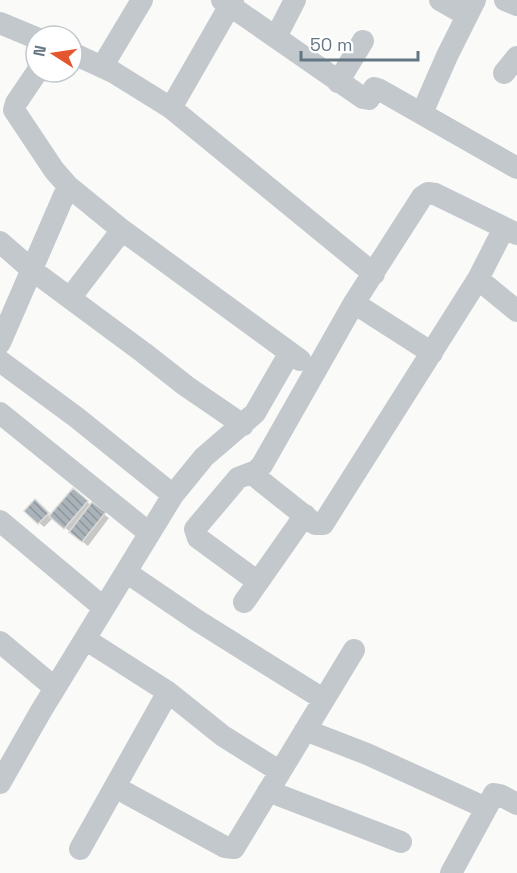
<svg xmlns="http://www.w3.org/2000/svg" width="517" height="873" viewBox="0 0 517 873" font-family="'Space Grotesk',sans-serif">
<defs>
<pattern id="building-back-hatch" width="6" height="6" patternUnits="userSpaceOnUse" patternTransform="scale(1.5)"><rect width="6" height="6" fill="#aab3b9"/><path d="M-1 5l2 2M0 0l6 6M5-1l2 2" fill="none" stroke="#8e969c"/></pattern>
</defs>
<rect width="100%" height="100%" fill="#fafaf8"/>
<path fill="#0003" d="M35 502 51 517 87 502 109 518 88 546 53 518 44 527 26 511Z"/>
<path fill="url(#building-back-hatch)" stroke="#dcdcda" stroke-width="1.5" d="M73 488 88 501 64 529 49 516Z
M35 499 49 513 38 524 24 511Z
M92 502 106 512 82 542 69 532Z"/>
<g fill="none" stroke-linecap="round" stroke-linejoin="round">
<path stroke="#c3c8cc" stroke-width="22" d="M222 0 363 98 369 99 374 88 380 90 517 168
M440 0 466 15
M505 0 517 5
M0 23 36 38
M276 37 295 0
M72 53 113 72 171 108 374 274
M102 67 142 0
M37 72 16 103 14 110 54 170 68 186 122 230 300 360
M504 73 517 57
M338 82 363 41
M171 108 233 0
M422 113 447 56 475 0
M0 242 32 270 144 353 186 386 243 425
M478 279 517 311
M70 298 122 230
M354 303 432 353
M0 343 68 186
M0 361 76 417 173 495
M0 413 149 533
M251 473 315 524H323L478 279 504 228
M0 521 104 608
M126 572 198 621 323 699
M258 582 198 538 195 529 238 478 256 471 262 465 354 303 422 197 428 193 435 194 517 234
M244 602 305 515
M85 639 168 692 223 736 279 771
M0 642 55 688
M305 730 367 754 486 808
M0 783 41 711 173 495 204 457 255 413 289 354
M115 787 225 847 234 848 354 650
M268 791 401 842
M80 849 168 692
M451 873 494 794 500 795 517 804"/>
</g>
<g transform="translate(54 54) rotate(282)"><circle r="28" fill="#ffffff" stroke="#c1c8cd" stroke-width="1.5"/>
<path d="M0-4.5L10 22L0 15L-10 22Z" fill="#e4572e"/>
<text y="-9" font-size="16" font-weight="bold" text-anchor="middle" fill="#657683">N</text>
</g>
<path d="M301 51v9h117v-9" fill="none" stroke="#657683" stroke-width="3"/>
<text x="310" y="51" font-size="18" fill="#657683" stroke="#ffffff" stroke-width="4.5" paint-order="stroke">50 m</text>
</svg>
